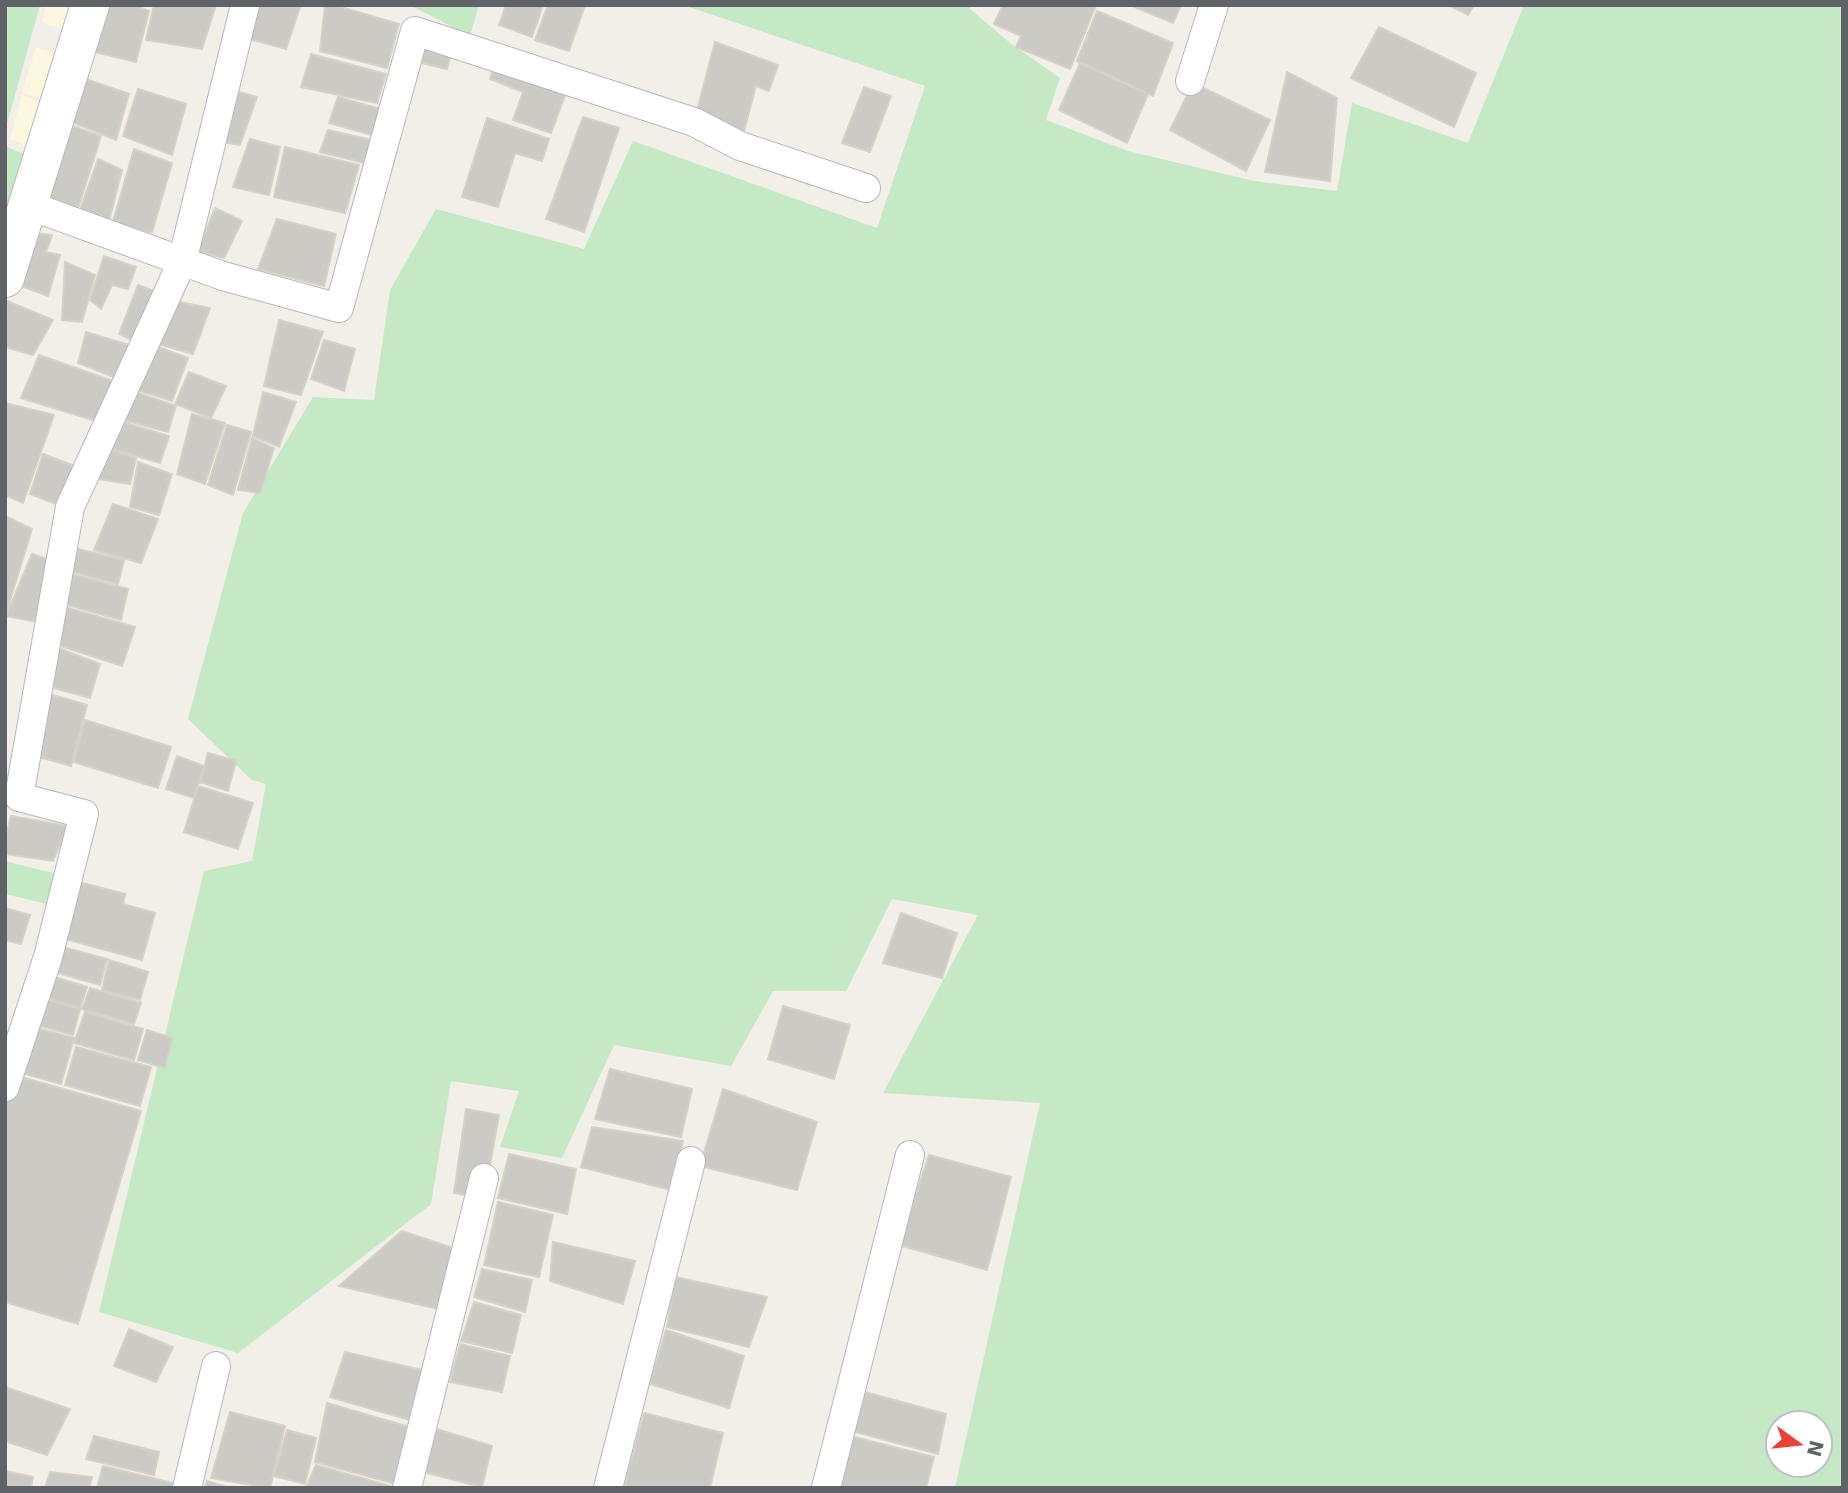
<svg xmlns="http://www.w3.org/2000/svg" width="1848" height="1493" viewBox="0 0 1848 1493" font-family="'DejaVu Sans',sans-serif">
<rect width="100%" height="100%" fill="#f1efe8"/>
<path fill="#fef7e0" d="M46 5H79L71 33 42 22Z
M36 47 62 56 48 100 22 92Z
M22 95 48 105 34 149 10 139Z"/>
<path fill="#c5e8c5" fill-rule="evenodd" d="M5 5H40L5 131Z
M410 5H479L470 36Z
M683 5H970V9L1010 43 1060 78 1046 120 1128 151 1254 181 1337 191 1352 103 1468 143 1524 5H1843V1488H955L1040 1103 883 1093 978 915 892 899 846 991H773L731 1066 614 1045 562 1158 500 1147 519 1091 451 1081 431 1204 238 1353 99 1312 204 871 252 861 266 784 252 780 188 719 243 513 313 397 374 400 390 290 436 209 584 249 633 141 877 228 925 86ZM1778 1423H1820V1465H1778Z
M5 146 33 158 5 249Z
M5 861 57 874 47 904 5 894Z"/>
<path fill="#cccac5" stroke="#d6d1c6" stroke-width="2" d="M108 5H134L149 11 136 62 95 52Z
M154 5H216L202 49 146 40Z
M250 5 300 7 286 49 242 37Z
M325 5H334L399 24 387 68 320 51Z
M506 5H543L532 37 499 25Z
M548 5H585L569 51 535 40Z
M1003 5H1096L1070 69 1016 47 1021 36 994 24Z
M1130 5H1181L1173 23Z
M1449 5H1474L1468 15Z
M1097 11 1173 43 1153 96 1077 61Z
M1379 27 1476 73 1454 127 1351 78Z
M421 42 452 50 447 69 417 62Z
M715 42 778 65 769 91 756 86 740 146 694 122Z
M311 54 386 74 377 103 301 87Z
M1080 63 1148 94 1127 143 1059 110Z
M496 64 567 90 551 133 513 120 523 92 490 79Z
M1287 72 1337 98 1330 181 1265 172Z
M74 75 129 94 116 140 61 118Z
M1193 83 1270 120 1246 171 1170 130Z
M864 87 891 96 870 152 842 143Z
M138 89 186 104 172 155 123 136Z
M229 89 257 97 240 145 214 141Z
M338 97 380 109 372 135 329 123Z
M583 117 619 128 584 232 546 219Z
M487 118 549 139 542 161 515 153 498 207 462 197Z
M64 123 101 136 76 215 39 201Z
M328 130 372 140 365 163 320 152Z
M250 139 280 147 269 195 233 187Z
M285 147 359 165 345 213 274 197Z
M134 149 172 163 152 232 112 225Z
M98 159 122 170 107 229 78 216Z
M215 208 242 221 224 258 198 251Z
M277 219 336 234 324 286 258 269Z
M24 232 52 235 46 252 60 255 48 296 13 283Z
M104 256 136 267 128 289 112 285 101 309 90 300Z
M65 262 95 275 82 322 62 320Z
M138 285 157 292 137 342 119 334Z
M7 301 53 320 33 355 5 347Z
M174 301 210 308 193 354 155 343Z
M279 320 323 332 301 395 264 386Z
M86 332 129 345 116 378 78 363Z
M324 340 355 349 344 391 311 379Z
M148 343 188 358 172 401 131 388Z
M39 355 116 382 99 422 21 398Z
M189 372 226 386 211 418 175 404Z
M135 392 176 406 168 432 120 419Z
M263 392 296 402 279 447 253 436Z
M5 403 54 415 23 503 5 495Z
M192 414 225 423 205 484 177 474Z
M119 421 169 436 160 463 110 448Z
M227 425 251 432 233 495 208 485Z
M252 438 274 448 260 493 238 490Z
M107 449 136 458 130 484 98 479Z
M43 454 83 469 66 508 30 494Z
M138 462 172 474 159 515 130 507Z
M113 504 158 519 141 563 94 550Z
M5 516 32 529 7 610 5 609Z
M74 548 124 560 118 584 70 571Z
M32 554 56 562 43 623 6 616Z
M68 573 128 589 121 620 61 603Z
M65 607 135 627 122 666 55 644Z
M53 646 100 664 90 698 44 685Z
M46 693 87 705 71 766 32 755Z
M85 720 171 747 158 788 74 762Z
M208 753 236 761 228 791 200 782Z
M177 756 204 766 194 798 166 789Z
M198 786 253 803 238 849 184 832Z
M11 816 68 826 53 861 5 854V840Z
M75 881 125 894 123 904 155 913 142 960 58 937Z
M5 908 30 915 21 944 5 940Z
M901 913 957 933 942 978 883 963Z
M55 945 107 959 100 985 48 970Z
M109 960 148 972 140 1000 102 990Z
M45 974 87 987 80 1008 37 995Z
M90 988 141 1003 134 1024 82 1009Z
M36 997 80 1009 73 1035 29 1023Z
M783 1006 850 1025 834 1079 768 1059Z
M85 1012 143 1029 134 1060 74 1043Z
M29 1026 74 1038 61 1084 15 1071Z
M147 1030 172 1038 165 1068 138 1060Z
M76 1047 151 1067 140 1106 65 1085Z
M610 1069 692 1089 681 1137 595 1119Z
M14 1075 141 1111 78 1324 5 1302V1097Z
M723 1089 817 1122 797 1190 700 1166Z
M466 1109 499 1115 484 1199 454 1193Z
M592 1127 683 1141 671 1190 581 1167Z
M509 1154 576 1169 567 1214 498 1198Z
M929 1155 1011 1177 987 1270 899 1245Z
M498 1202 553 1215 539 1277 484 1265Z
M402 1231 456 1249 443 1310 339 1286Z
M553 1242 635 1261 623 1304 550 1281Z
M482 1269 532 1280 525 1312 474 1297Z
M675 1277 767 1297 749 1347 667 1327Z
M474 1302 521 1315 512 1353 461 1341Z
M129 1329 173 1347 156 1382 114 1366Z
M666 1330 744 1356 729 1408 650 1384Z
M460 1344 510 1356 502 1392 450 1382Z
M345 1352 426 1371 413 1421 330 1397Z
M5 1387 70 1409 47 1455 5 1441Z
M865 1392 946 1414 938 1454 852 1431Z
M327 1403 413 1428 400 1485 315 1462Z
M230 1412 285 1426 270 1488 211 1478Z
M644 1413 723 1433 710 1488H633L625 1485Z
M430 1427 492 1446 482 1487 416 1470Z
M287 1430 316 1438 305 1484 274 1476Z
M94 1436 159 1452 154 1475 86 1459Z
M850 1436 934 1457 926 1488H834Z
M316 1465 397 1488H306Z
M103 1466 181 1485 180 1488H97Z
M5 1471 33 1477 31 1488H5Z
M50 1472 92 1477 89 1488H45Z
M207 1481 231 1488H205Z"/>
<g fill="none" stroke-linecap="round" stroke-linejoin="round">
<defs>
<path id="minor" d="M1190 81 1214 5
M28 205 223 276 339 308 415 31 694 122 740 146 866 188
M5 1087 48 957 84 814 19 797 70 507 182 262 245 5
M187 1488 216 1366
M407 1488 484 1178
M608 1488 691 1161
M826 1488 910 1155"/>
<path id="secondary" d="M5 278 90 5"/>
</defs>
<use href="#minor" stroke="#b5b8bc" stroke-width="30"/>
<use href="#secondary" stroke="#b6babf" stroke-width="40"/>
<use href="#minor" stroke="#fff" stroke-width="28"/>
<use href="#secondary" stroke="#fff" stroke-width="38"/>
</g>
<rect width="1848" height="1493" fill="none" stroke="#5f6368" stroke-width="14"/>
<g transform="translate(1799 1444) rotate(105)"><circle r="33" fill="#ffffff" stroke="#bfc1c3" stroke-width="2"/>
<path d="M0-5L12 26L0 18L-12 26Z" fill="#ea4335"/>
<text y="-10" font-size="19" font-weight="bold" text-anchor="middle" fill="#5f6368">N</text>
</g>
</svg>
